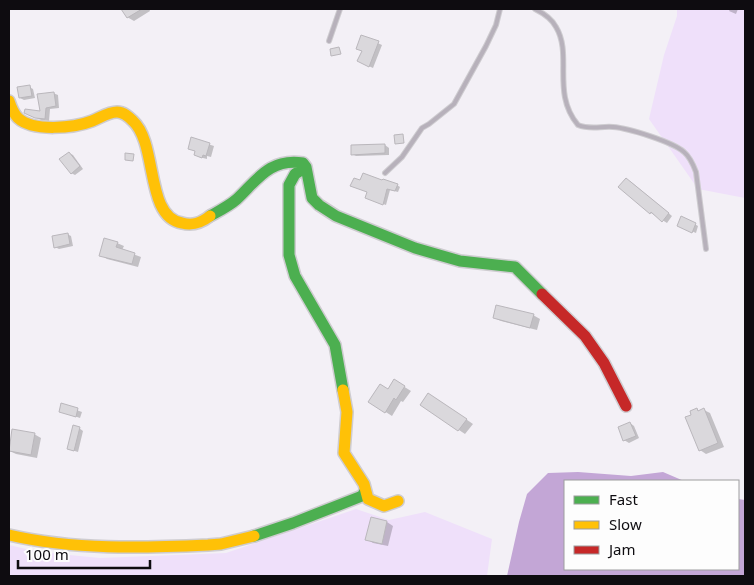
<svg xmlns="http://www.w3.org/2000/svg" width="754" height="585" viewBox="0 0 754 585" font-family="'Noto Sans',sans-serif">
<rect width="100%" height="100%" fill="#f3f0f6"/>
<path fill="#efe0fa" d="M677 9H745V198L698 189 649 119 664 55 677 16Z
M356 509 389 520 425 512 492 539 487 576H9V545L39 552 100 558 226 553Z"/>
<path fill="#c3a6d6" d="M578 472 631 476 663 472 684 481H565V569H738V499L745 500V576H507L519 522 527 494 548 473Z"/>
<path fill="#0003" d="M123 9H149L150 11 134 21 127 17Z
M730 9H738L736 14 729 11Z
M362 36 382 45 373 68 362 63Z
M29 87 33 89 35 98 24 100 20 98Z
M53 93 58 95 59 108 50 109 49 121 41 120 30 115 42 112Z
M192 139 214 146 211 157 207 156V159L199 157 196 153Z
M385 145 389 148V155L356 156 352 154Z
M69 153 73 155 83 169 75 175 71 173Z
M630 181 672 216 667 223 651 213 620 186Z
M360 182 397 185 400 187 398 192 390 190 386 205 370 199 368 192Z
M682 217 698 226 696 233 682 227Z
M67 234 71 236 73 246 59 249 55 247Z
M117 243 124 246 122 250 141 257 138 267 107 259 101 255Z
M533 315 540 319 537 330 501 321 494 318Z
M395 381 411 391 403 402 401 401 392 416 370 402 388 391Z
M435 398 473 424 465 434 421 405Z
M62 405 82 412 80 418 60 411Z
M696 410 699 411 704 410 710 413 724 447 706 454 700 450 693 416Z
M630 423 634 426 639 438 629 443 624 440Z
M79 428 83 431 78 452 68 449Z
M34 434 41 438 37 458 16 454 10 451Z
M387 522 393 526 388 546 373 543 367 539Z"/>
<path fill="#dad8dc" stroke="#bab7bc" d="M121 9H142L127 18Z
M361 35 379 41 369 67 357 61 362 51 356 49Z
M339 47 341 54 331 56 330 49Z
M30 85 32 96 19 98 17 87Z
M54 92 56 106 46 108 45 119 35 118 24 113 25 109 40 111 37 94Z
M403 134 404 143 395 144 394 135Z
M191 137 210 143 206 156 203 155 202 158 194 155 195 151 188 149Z
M385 144V153L351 155V145Z
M69 152 80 166 71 174 59 159Z
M125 153 134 154 133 161 125 160Z
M363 173 382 180 383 179 398 184 395 191 387 189 383 205 365 198 367 192 350 186 354 178 360 180Z
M626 178 669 213 662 222 651 212 650 214 618 187Z
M681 216 696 223 692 233 677 226Z
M68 233 70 244 54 248 52 236Z
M104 238 118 242 116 247 135 253 132 264 99 256Z
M496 305 534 314 530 328 493 318Z
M394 379 405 386 396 400 394 398 385 413 368 402 380 384 388 389Z
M428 393 467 419 458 431 420 405Z
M61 403 78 408 76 417 59 412Z
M697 408 698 411 704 408 718 443 699 451 685 417 691 415 690 411Z
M630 422 636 436 623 441 618 427Z
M73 425 80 427 74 451 67 449Z
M12 429 35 433 31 455 9 451Z
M371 517 387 521 382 544 365 540Z"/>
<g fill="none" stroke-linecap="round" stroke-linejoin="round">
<defs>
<path id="lane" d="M535 9C543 13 552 19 556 27 573 55 551 93 578 125 590 130 601 126 613 127 628 128 673 142 684 152 690 157 693 164 696 172L706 249
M329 41 340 9
M385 173 402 157 422 128 429 124 454 104 486 46 496 25 500 9"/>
<path id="fast" d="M306 167 295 174 289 185V255L295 276 335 345 343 390
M210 216C219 211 229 206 237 199 258 179 270 158 303 163L306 167 312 198 319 205 336 216 415 248 460 261 515 267 542 294
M254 536 293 523 362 496 365 491"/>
<path id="slow" d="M9 101C11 107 13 113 18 118 33 132 74 128 92 121 100 118 108 112 117 112 124 112 129 117 133 121 158 144 145 217 182 223 193 226 201 223 210 216
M343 390 347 412 344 453 364 484 368 499 384 506 398 501
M9 535C74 550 142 548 208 545L221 544 254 536"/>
<path id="jam" d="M542 294 585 336 604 363 626 406"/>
</defs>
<use href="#lane" stroke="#ceccd0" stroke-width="6"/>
<use href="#fast" stroke="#ceccd0" stroke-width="14"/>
<use href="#slow" stroke="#ceccd0" stroke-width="14"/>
<use href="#jam" stroke="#ceccd0" stroke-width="14"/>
<use href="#lane" stroke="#b7b1bb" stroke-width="4"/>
<use href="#fast" stroke="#4caf50" stroke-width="11"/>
<use href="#slow" stroke="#ffc107" stroke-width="11"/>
<use href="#jam" stroke="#c62828" stroke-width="11"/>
</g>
<rect width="754" height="585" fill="none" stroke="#0e0c10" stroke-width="20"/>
<rect x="564" y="480" width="175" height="90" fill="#fdfdfd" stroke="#9d9d9e"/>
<rect x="574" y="496" width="25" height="8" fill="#4caf50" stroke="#9d9d9e"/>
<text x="609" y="505" font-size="15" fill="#0e0c10">Fast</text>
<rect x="574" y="521" width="25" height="8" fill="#ffc107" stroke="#9d9d9e"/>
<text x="609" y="530" font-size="15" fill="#0e0c10">Slow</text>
<rect x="574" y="546" width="25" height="8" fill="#c62828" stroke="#9d9d9e"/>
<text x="609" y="555" font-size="15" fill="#0e0c10">Jam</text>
<path d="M18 560v8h132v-8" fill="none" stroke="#0e0c10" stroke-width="2.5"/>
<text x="25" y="560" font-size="15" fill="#0e0c10" stroke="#fdfdfd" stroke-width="4" paint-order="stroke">100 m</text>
</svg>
